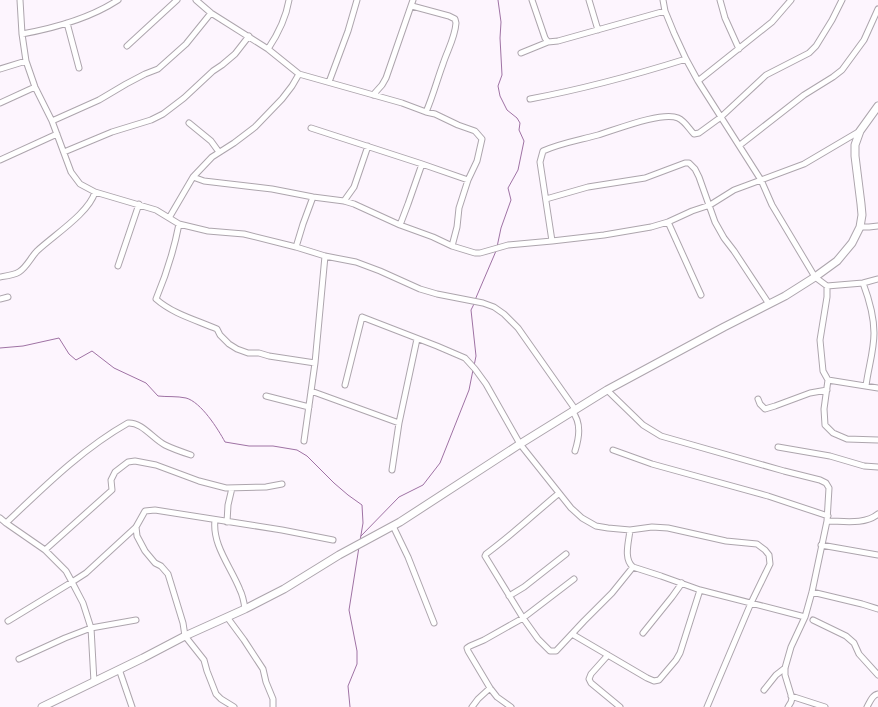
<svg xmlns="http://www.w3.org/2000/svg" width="878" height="707" viewBox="0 0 878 707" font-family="'DM Sans',sans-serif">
<rect width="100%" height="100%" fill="#fdf5fe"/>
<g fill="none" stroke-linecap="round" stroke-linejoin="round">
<path stroke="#9f72a4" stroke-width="1" d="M497 247 501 228 511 200 508 188 518 170 524 141 519 130 520 123 517 118 507 110 500 96 498 86 502 75 500 38 501 22 498 0
M475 300 496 251
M474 304 471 310 476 356 474 366
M0 348 23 346 59 338 69 354 76 360 92 351 114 368 146 383 158 396C167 397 177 396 186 398 201 402 218 429 225 442L249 446H273L297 450 307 456 334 483 348 495 362 505 363 523 360 541
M361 536 399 497 423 485 440 463 469 390 473 370
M350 707 348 686 357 664V651L349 610 359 547"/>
<defs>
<path id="street" d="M20 0 22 34 26 61 35 87 52 121 71 172 80 184 95 192 156 210 179 224 208 231 244 234 296 247 325 256 356 262 380 271 420 289 437 294 483 303 494 307 504 314 518 328 575 409
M196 0 211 13 268 49 299 74 402 103 426 112 435 114 458 125 475 131 482 139 477 161 468 180 459 208 457 227 452 246
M532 0 545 38 548 42 558 41 665 11
M589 0 598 30
M663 0 665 11 674 33 686 59 698 81 761 180 772 205 815 277 827 286V297L820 340 823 371 828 380 824 409 825 425 833 433 847 439 878 440
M720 0 725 18 739 49
M412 6 449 16 455 19 456 23C455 38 447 51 443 64 437 80 433 96 426 112
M67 23 79 68
M22 34C55 28 89 19 118 0
M127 46 177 0
M268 49C278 34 286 18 289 0
M521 53 548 42
M0 69 26 61
M698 81 772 22 791 0
M329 82 348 31 357 0
M373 95 382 85 386 78 413 0
M530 99C583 89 635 75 686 59
M0 103 35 87
M52 121 99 100 126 84 145 74 158 69 186 44 211 13
M189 123 211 141 219 152
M311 128 422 164 468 180
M740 145 804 95 833 77 842 70 864 40 878 9
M64 152 112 132 151 120 163 114 184 98 213 71 222 65 235 54 249 36
M0 160 57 134
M193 177 204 181 272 189 313 197 344 201 354 204 400 225 433 237 452 246 475 253H480L508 245 552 241 604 235 651 227 668 222 692 211 710 205 734 190 761 180 804 164 860 131
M546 199 588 187 645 178 685 163H689L695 169 699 177 715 222 724 238 734 251 769 304
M344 201 354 187 368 146
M169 218 193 177 212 157 234 143 255 127 282 99 292 86 299 74
M668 222 701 295
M179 224C174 250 166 275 156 299 173 314 196 320 217 329L220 335 229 344 237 349 248 353H259L269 356 315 363
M400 225 408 204 422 164
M860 227H869L878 226
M552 241 540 162 543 151C561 143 580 140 598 135 615 130 662 111 678 118 685 121 689 129 694 134L699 133 721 117 766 75 809 53 816 46 832 20 842 0
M296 247 303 224 313 197
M118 266 139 204
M0 277C6 276 14 275 19 272 27 267 31 257 37 251 54 235 89 213 95 192
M863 283C869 299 874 316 874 333 874 351 868 369 866 386
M827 286 863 283 878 279
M0 299 8 297
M828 380 878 388
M345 385 362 317 437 346 465 358 475 369 486 384 520 444 571 508 582 518 596 526 608 528 630 530 652 527 668 528 726 541 757 544 765 550 769 555 770 564 751 603 707 707
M607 390 643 425 661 436 784 471 820 480 826 483 829 488 827 521 812 592 805 617 791 647 785 668V675L792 698 791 702 788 707
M311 391 399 423
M266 396 309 407
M758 399 760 404 765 409 775 406 810 393 827 390
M572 411C582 423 579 438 575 451
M304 441 315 363 325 256
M778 447 830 456 864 466 878 467
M613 450 652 464 768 496 828 516
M392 470 399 423 417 339
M558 494C534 514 512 535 486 554L485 556 523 618 538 639 550 651H556L584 621 612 593 633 567
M0 518 6 523 45 550 66 571 72 582 83 603 91 628 94 682
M215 520C212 545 231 567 240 590 243 596 244 602 245 609
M827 521C843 521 865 525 878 514
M227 522 228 505 232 488
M6 523C44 487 82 449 128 423 142 422 153 439 165 445 173 449 182 452 191 455
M393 526 408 557 434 623
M136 527 137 536 145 551 155 563 161 566 168 574 183 623 185 636 204 660 207 671 216 694 221 699 234 707
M630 530C629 541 623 559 633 567L661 576 700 590 805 617
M821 545 878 555
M45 550 112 490 111 480 115 472 128 462 135 461 156 465 199 481 226 488 266 487 282 484
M812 592 862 604 878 609
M509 596 524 587 566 554
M227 617 244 640 263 669 266 682 273 699V707
M813 620 846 636 854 643 859 654 878 675
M8 621 72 582 86 573 136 527 145 511 155 510 282 530 333 540
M643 633 672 597 682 583
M572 634 647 678 654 681 659 680 676 660 680 653 700 590
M608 655 591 674 589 679 591 683 620 707
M19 659 65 638 91 628 136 620
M119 669 132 707
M764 690 776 675 785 668
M791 696 825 707
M472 707 478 699 490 688
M511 707 497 697 490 688 468 651 467 648 470 646 484 640 523 618 574 579
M867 707C870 702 872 695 878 694"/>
<path id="secondary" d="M42 707 143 658 185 636 245 609 284 589 339 555 400 522 520 444 607 390 724 327 785 296 815 277 837 261 852 243 860 227 862 215 861 204 855 156V145L860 131 878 106"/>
</defs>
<use href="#street" stroke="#ada5ad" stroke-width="7"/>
<use href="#secondary" stroke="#ada5ad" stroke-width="9"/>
<use href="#street" stroke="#fff" stroke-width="5"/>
<use href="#secondary" stroke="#fff" stroke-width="7"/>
</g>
</svg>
